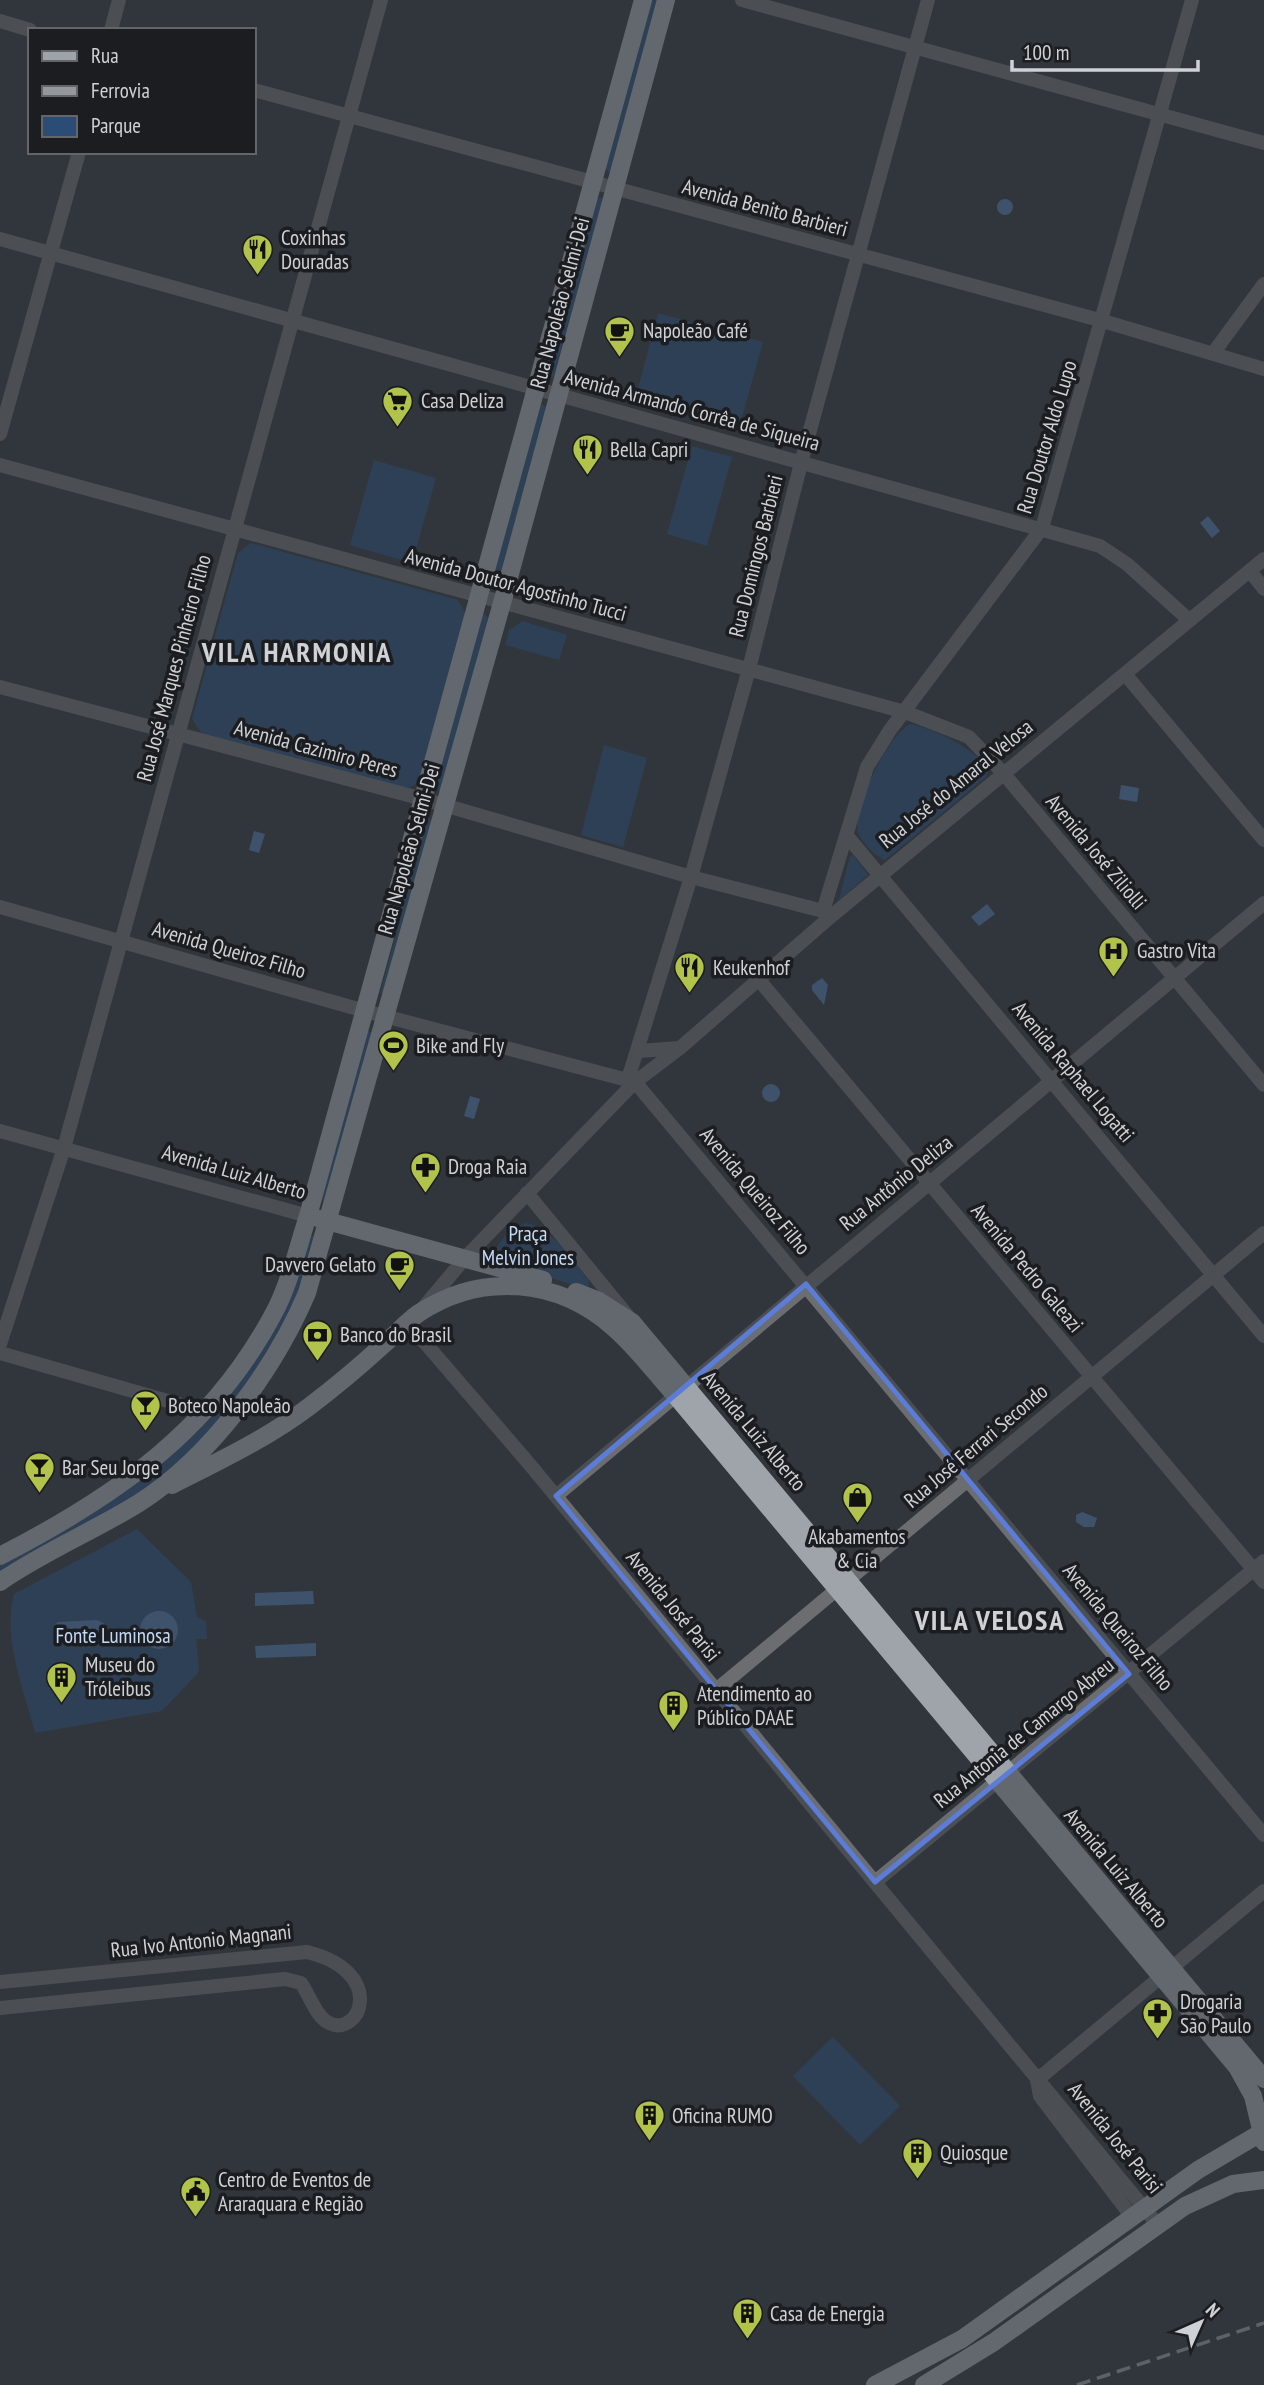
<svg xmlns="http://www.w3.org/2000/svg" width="1264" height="2385" viewBox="0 0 1264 2385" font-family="'PT Sans Narrow',sans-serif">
<rect width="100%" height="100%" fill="#31363c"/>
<path fill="#2b4c74" d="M649 0H660L614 169 609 173 605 167Z
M601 197 604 203 556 375 551 379 547 373 595 200Z
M658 313 763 342 739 428 635 400Z
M541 404 545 406 547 412 498 585 495 586 491 583Z
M692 446 732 457 707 546 667 534Z
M374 460 436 478 412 563 350 545Z
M251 543 458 600 466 614 420 782 406 789 202 734 192 719 238 553Z
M484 613 489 620 440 791 436 790 434 785 480 616Z
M523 621 567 635 559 660 505 645 509 630Z
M911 724C933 729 981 750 988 772L986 777 885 860C876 857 862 842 858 833 851 811 889 732 911 724Z
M604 745 647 758 623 847 581 835Z
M429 819 432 822 387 995 380 993 401 917 400 906 425 820Z
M853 855 868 875 839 900 850 856Z
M369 1031 372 1033 328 1202 320 1200 365 1033Z
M527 1223C554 1230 571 1259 588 1279L589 1285 586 1289 498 1261 494 1254C499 1240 512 1227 527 1223Z
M315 1235C309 1259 305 1289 295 1312 268 1368 206 1444 156 1481 108 1517 52 1545 0 1574V1564C96 1509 197 1458 255 1359 277 1321 292 1277 310 1237Z
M137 1529 191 1582 197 1617 206 1621 207 1639H196L199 1672 162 1711 35 1733C24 1689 2 1639 14 1594Z
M833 2037 900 2106 860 2145 793 2076Z"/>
<path fill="#4e75a4" d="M997 207a8 8 0 1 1 16 0a8 8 0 1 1-16 0Z
M1208 516 1220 531 1212 538 1200 523Z
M1121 785 1139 788 1137 802 1119 799Z
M254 831 265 834 259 853 249 850Z
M987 904 995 914 979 926 971 917Z
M822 978 828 985 824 1005 812 990V985Z
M762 1093a9 9 0 1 1 18 0a9 9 0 1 1-18 0Z
M470 1096 480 1099 474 1119 464 1116Z
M1082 1512 1097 1518 1094 1527H1084L1076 1522V1515Z
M313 1591 314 1604 255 1606V1593Z
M140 1630a19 19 0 1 1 38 0a19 19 0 1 1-38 0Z
M97 1620 105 1624 106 1631 101 1636 61 1638 54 1634 53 1626 58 1622Z
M316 1643V1656L256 1658 255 1646Z"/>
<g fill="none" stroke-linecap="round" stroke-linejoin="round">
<path stroke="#6b6d71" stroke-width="14" d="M742 0 1264 143
M0 21 30 30
M111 30 119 0
M254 90 1103 321 1264 369
M0 239 1100 546 1127 564 1188 619
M1214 352 1264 284
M0 434 79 152
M0 465 905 712 969 737 1004 774 1264 1085
M1250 571 1264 589
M1125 674 1264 840
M0 687 423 799 691 877 823 911
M847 836 1264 1336
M0 907 365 1011 635 1082 1264 1835
M829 918 823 911 867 767 890 730 1042 528 1192 0
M759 980 1264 1582
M639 1051 679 1048
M628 1079 691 877 749 669 801 463 928 0
M0 1131 308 1216
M527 1193 627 1315
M423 1308 465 1258 635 1082 680 1048 829 918 1264 559
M408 1323 531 1466 1158 2225
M0 1344 64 1148 381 0
M0 1353 206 1412
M556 1496 1264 903
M715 1691 1264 1233
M875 1882 1264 1561
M0 1982 307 1952C388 1972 360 2038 329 2023 316 2017 309 1994 301 1983L285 1979 0 2008
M1037 2080 1264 1891
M1037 2080 1040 2096 1132 2217"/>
<path stroke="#9fa4ab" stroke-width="18" d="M320 1219 543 1280
M576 1292 599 1301 632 1322 1264 2079
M172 1485C219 1461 268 1438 310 1406 335 1387 360 1366 383 1345 395 1335 406 1322 419 1313 481 1272 558 1278 614 1328 637 1348 655 1373 675 1395L1237 2067 1253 2096 1264 2142
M0 1556C118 1495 215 1428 277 1307 291 1279 298 1246 308 1216L643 0
M0 1582C43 1552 94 1531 139 1503 211 1457 274 1370 307 1293L502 603 666 0
M875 2385 962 2339 1198 2170 1264 2131
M924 2385 994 2342 1185 2206 1233 2184 1264 2180"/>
<path stroke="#94989d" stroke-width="3.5" stroke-dasharray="14 7" stroke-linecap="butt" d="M1077 2385 1264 2323"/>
</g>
<path d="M0 0H1264V2385H0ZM806 1284 1129 1674 875 1882 556 1496Z" fill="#31363c" fill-opacity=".55" fill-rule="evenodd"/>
<path fill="none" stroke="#5b7cd7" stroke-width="5" stroke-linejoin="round" d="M806 1284 1129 1674 875 1882 556 1496Z"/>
<defs>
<symbol id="restaurant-pin" viewBox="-11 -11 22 30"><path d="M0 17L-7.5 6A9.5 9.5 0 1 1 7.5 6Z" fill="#b2c34c" stroke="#1b1d20"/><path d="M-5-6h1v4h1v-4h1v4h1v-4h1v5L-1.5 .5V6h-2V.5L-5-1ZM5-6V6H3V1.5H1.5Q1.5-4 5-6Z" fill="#111"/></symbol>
<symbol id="cafe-pin" viewBox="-11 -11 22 30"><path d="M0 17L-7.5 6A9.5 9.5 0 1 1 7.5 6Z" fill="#b2c34c" stroke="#1b1d20"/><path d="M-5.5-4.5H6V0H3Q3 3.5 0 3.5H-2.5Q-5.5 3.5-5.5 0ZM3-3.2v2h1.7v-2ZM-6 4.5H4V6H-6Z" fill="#111"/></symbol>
<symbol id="supermarket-pin" viewBox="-11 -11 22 30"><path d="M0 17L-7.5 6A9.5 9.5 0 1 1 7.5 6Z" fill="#b2c34c" stroke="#1b1d20"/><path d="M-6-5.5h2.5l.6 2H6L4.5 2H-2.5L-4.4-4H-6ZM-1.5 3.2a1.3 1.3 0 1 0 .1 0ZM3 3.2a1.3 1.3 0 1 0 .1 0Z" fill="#111"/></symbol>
<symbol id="hospital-pin" viewBox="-11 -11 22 30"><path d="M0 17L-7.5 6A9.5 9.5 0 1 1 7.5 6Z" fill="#b2c34c" stroke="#1b1d20"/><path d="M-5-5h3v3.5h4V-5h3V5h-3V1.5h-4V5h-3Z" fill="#111"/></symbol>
<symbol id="stadium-pin" viewBox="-11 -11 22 30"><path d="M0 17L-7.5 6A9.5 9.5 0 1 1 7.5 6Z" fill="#b2c34c" stroke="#1b1d20"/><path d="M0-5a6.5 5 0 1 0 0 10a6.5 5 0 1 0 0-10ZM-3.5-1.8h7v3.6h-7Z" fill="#111"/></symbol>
<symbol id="pharmacy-pin" viewBox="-11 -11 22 30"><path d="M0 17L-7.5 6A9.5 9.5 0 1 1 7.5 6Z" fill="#b2c34c" stroke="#1b1d20"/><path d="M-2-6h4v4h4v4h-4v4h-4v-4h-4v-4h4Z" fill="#111"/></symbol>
<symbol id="bank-pin" viewBox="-11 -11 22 30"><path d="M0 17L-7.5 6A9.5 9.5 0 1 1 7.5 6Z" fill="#b2c34c" stroke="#1b1d20"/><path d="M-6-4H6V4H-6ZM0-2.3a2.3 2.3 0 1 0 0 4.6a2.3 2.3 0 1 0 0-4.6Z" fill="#111"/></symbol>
<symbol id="bar-pin" viewBox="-11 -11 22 30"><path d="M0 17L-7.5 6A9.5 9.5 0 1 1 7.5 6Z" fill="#b2c34c" stroke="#1b1d20"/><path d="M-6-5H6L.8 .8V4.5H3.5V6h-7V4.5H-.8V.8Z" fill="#111"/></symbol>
<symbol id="shop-pin" viewBox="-11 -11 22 30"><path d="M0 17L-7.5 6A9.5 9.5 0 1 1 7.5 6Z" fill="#b2c34c" stroke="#1b1d20"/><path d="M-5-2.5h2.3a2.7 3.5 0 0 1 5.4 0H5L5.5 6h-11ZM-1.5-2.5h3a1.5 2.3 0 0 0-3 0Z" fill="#111"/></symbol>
<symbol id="building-pin" viewBox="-11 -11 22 30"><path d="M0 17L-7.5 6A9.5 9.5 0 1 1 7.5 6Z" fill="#b2c34c" stroke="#1b1d20"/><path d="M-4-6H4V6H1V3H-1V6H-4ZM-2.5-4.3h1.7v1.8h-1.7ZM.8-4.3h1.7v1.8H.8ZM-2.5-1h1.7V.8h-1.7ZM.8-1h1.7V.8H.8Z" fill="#111"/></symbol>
<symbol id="civic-pin" viewBox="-11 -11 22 30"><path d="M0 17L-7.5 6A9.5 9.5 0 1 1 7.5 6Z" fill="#b2c34c" stroke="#1b1d20"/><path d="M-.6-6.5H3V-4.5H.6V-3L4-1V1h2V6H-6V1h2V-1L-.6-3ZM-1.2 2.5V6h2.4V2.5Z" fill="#111"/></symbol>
</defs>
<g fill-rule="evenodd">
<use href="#restaurant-pin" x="240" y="232" width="35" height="47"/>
<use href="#cafe-pin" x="602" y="314" width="35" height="47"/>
<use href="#supermarket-pin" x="380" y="384" width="35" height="47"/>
<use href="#restaurant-pin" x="570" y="432" width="35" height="47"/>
<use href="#hospital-pin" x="1096" y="934" width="35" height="47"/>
<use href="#restaurant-pin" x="672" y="950" width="35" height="47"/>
<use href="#stadium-pin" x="376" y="1028" width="35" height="47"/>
<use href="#pharmacy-pin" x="408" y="1150" width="35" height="47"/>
<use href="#cafe-pin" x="382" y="1248" width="35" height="47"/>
<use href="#bank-pin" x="300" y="1318" width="35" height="47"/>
<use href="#bar-pin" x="128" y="1388" width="35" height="47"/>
<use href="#bar-pin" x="22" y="1450" width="35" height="47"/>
<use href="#shop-pin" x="840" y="1480" width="35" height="47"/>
<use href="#building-pin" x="44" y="1660" width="35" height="47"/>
<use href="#building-pin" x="656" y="1688" width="35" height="47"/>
<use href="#pharmacy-pin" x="1140" y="1996" width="35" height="47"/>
<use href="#building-pin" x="632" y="2098" width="35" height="47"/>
<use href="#building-pin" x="900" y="2136" width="35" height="47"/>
<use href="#civic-pin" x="178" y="2174" width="35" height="47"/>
<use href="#building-pin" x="730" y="2296" width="35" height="47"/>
</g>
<g text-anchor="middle" stroke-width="7" stroke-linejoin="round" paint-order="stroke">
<g font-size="21" fill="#ced1d6" stroke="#1b1d20">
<text transform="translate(765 208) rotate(15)" y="7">Avenida Benito Barbieri</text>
<text transform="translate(560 303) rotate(-75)" y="7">Rua Napoleão Selmi-Dei</text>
<text transform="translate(692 410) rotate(15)" y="7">Avenida Armando Corrêa de Siqueira</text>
<text transform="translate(1047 437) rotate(-73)" y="7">Rua Doutor Aldo Lupo</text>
<text transform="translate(756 556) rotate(-76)" y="7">Rua Domingos Barbieri</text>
<text transform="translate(516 585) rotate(15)" y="7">Avenida Doutor Agostinho Tucci</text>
<text transform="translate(174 668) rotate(-75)" y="7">Rua José Marques Pinheiro Filho</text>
<text transform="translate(316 749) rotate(15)" y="7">Avenida Cazimiro Peres</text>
<text transform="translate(956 784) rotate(-39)" y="7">Rua José do Amaral Velosa</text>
<text transform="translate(409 849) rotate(-74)" y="7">Rua Napoleão Selmi-Dei</text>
<text transform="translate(1096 852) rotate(50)" y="7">Avenida José Ziliolli</text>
<text transform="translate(229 950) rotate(16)" y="7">Avenida Queiroz Filho</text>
<text transform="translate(1073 1072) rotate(50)" y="7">Avenida Raphael Logatti</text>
<text transform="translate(234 1172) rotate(16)" y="7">Avenida Luiz Alberto</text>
<text transform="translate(896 1183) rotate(-39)" y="7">Rua Antônio Deliza</text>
<text transform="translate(755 1191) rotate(50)" y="7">Avenida Queiroz Filho</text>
<text transform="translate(1027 1268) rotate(50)" y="7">Avenida Pedro Galeazi</text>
<text transform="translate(754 1431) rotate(50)" y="7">Avenida Luiz Alberto</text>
<text transform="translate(976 1446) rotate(-40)" y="7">Rua José Ferrari Secondo</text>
<text transform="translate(673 1606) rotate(51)" y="7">Avenida José Parisi</text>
<text transform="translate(1118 1627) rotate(50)" y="7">Avenida Queiroz Filho</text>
<text transform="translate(1024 1733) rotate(-39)" y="7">Rua Antonia de Camargo Abreu</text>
<text transform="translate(1116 1868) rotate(50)" y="7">Avenida Luiz Alberto</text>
<text transform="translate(201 1941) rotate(-6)" y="7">Rua Ivo Antonio Magnani</text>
<text transform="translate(1115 2138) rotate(51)" y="7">Avenida José Parisi</text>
</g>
<g font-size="21" fill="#ced1d6" stroke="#1b1d20" text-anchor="start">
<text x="281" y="245">Coxinhas<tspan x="281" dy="24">Douradas</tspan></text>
<text x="643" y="338">Napoleão Café</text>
<text x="421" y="408">Casa Deliza</text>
<text x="610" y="457">Bella Capri</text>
<text x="1137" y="958">Gastro Vita</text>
<text x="713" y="975">Keukenhof</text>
<text x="416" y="1053">Bike and Fly</text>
<text x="448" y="1174">Droga Raia</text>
<text x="376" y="1272" text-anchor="end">Davvero Gelato</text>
<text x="340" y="1342">Banco do Brasil</text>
<text x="168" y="1413">Boteco Napoleão</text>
<text x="62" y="1475">Bar Seu Jorge</text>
<text x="857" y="1544" text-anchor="middle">Akabamentos<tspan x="857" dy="24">&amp; Cia</tspan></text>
<text x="85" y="1672">Museu do<tspan x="85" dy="24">Tróleibus</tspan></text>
<text x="697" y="1701">Atendimento ao<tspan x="697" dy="24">Público DAAE</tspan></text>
<text x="1180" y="2009">Drogaria<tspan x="1180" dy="24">São Paulo</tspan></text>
<text x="672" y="2123">Oficina RUMO</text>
<text x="940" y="2160">Quiosque</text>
<text x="218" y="2187">Centro de Eventos de<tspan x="218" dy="24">Araraquara e Região</tspan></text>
<text x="770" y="2321">Casa de Energia</text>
</g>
<g font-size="21" fill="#c3daf6" stroke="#1b1d20">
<text x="528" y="1241">Praça<tspan x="528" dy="24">Melvin Jones</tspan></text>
<text x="113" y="1643">Fonte Luminosa</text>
</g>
<g font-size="28" font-weight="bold" letter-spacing="2" fill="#ced1d6" stroke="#1b1d20">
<text x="297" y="662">VILA HARMONIA</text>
<text x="990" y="1630">VILA VELOSA</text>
</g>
</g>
<rect x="28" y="28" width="228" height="126" fill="#1b1d20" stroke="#636569" stroke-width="2"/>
<rect x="42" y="51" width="35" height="10" fill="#9fa4ab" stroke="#636569" stroke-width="2"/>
<text x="91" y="63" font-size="21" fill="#ced1d6">Rua</text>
<rect x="42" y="86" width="35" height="10" fill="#94989d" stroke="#636569" stroke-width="2"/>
<text x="91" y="98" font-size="21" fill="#ced1d6">Ferrovia</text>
<rect x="42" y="116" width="35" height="21" fill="#2b4c74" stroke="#636569" stroke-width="2"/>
<text x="91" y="133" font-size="21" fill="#ced1d6">Parque</text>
<g transform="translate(1201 2322) rotate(45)" stroke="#1b1d20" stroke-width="5" paint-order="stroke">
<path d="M0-5L12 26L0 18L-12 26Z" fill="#ced1d6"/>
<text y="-10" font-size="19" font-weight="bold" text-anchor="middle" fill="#ced1d6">N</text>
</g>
<path d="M1012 60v10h186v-10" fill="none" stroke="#ced1d6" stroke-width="3.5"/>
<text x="1023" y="60" font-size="21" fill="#ced1d6" stroke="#1b1d20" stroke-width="5" paint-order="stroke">100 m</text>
</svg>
